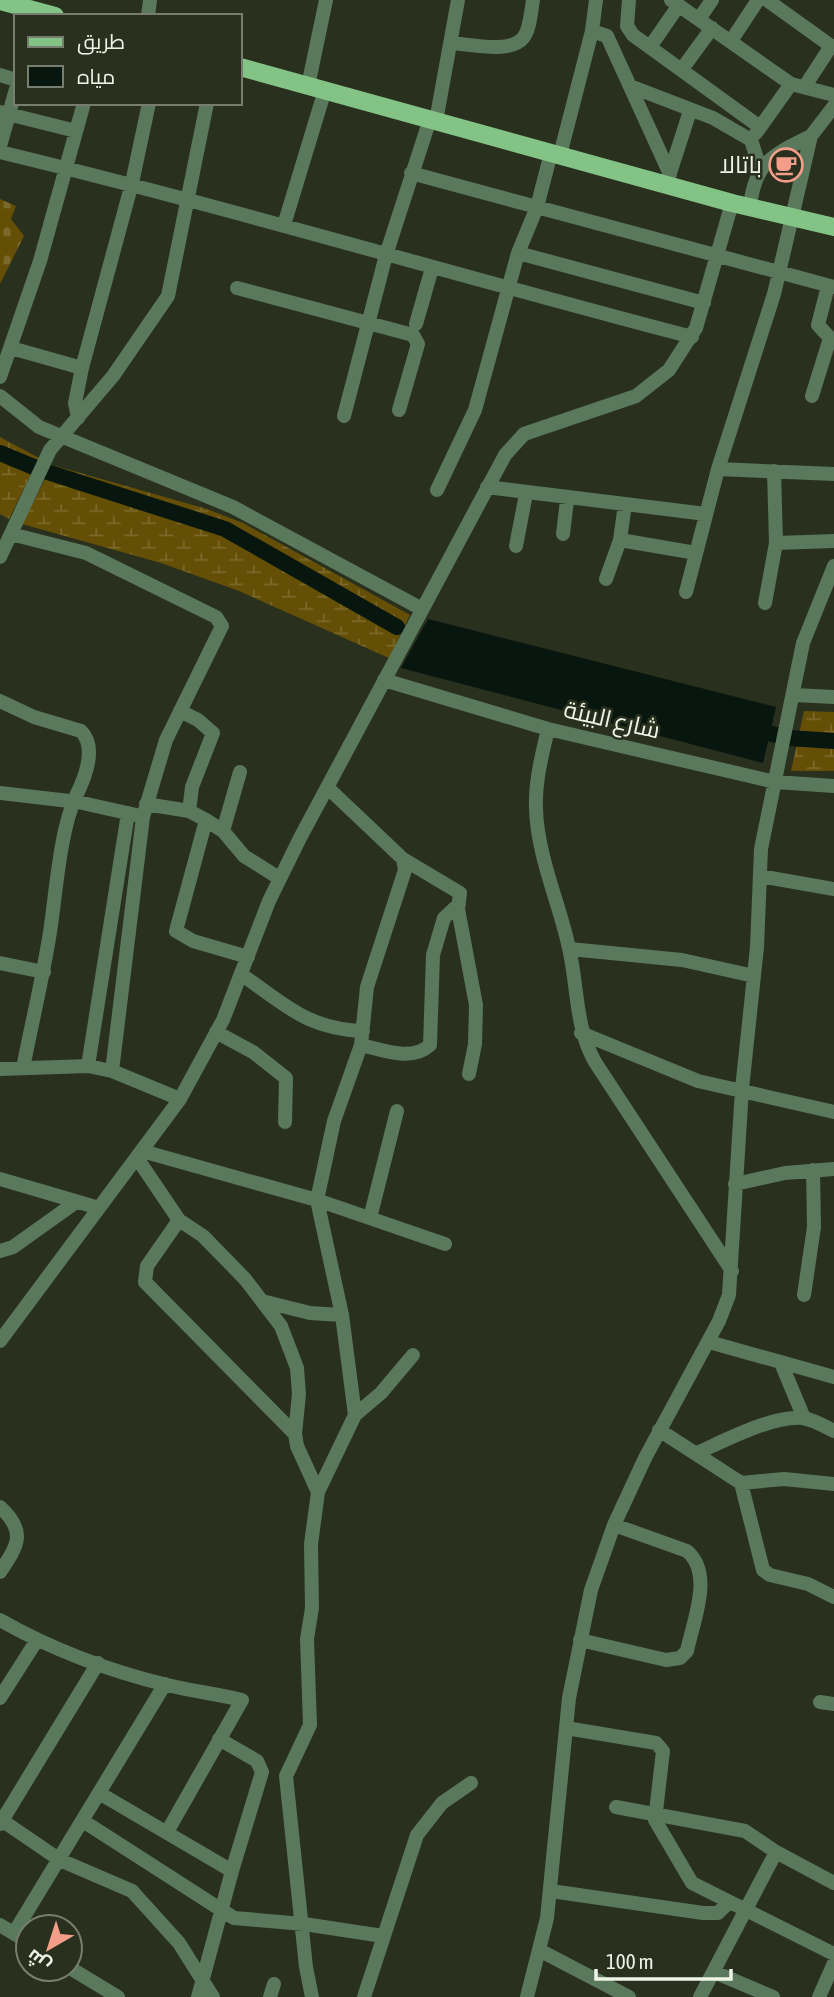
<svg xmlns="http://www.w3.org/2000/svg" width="834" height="1997" viewBox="0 0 834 1997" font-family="'Asap Condensed',Cairo,sans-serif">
<defs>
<pattern id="wetland-marsh" width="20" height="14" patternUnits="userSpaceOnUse" patternTransform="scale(1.75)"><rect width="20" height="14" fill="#654f07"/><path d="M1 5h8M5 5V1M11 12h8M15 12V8" fill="none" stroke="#7b692b"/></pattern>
<pattern id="cemetery-stones" width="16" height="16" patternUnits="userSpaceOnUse" patternTransform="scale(1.75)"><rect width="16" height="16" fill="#654f07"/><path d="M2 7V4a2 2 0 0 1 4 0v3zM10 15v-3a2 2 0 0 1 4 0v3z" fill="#7b692b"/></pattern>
</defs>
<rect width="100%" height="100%" fill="#29301e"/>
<path fill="url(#wetland-marsh)" d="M0 437 39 458 9 519 0 514Z
M52 465 207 509 243 523 410 615 389 658 239 591 161 563 22 524Z
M804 711 834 712V771H791Z"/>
<path fill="url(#cemetery-stones)" d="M0 199 16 206 11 219 24 236 0 284Z"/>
<path fill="#07160f" d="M428 619 776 707 763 763 401 668Z"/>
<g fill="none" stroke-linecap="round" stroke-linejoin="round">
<path stroke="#07160f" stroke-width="16" d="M0 453 41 470 225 529 397 627
M750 729 789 738 834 741"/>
<path stroke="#5a785b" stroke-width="14" d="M629 0 627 26 633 35 760 127
M671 0 791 84
M767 0 831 46 805 86
M148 16 150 0
M699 19 712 0
M592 31 607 36 670 174
M731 41 758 0
M451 43C470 44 510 54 523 38 530 30 531 11 533 0
M650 47 679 5
M682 69 712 28
M0 75 16 80
M308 86 326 0
M630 86 713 118 751 140 760 168
M0 112 76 131
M436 121 458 0
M756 133 791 84 834 95
M0 146 16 89
M0 152C232 208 461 277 692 337
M560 155 592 31 596 0
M411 173 834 287
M669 176 690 111
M750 208C754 162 773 155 811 136
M284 225 325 90
M518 253 704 303
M237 288 413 335 418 344 399 410
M416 324 432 268
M11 348 82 368
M0 377 40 261 84 103
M0 396 39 427 233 507 422 609
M812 396 830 338 818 325 828 286
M344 416 386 255 430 119
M78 418 75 403 82 368 132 183 149 103
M718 469 834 474
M487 487 706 514
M437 490 475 410 518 253 537 207 551 153
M11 534 86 553 216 617 222 626 166 740 143 817 112 1071
M563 534 567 500
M620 540 696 553
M776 543 834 541
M516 546 526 494
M0 557 50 450 113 376 168 296 207 103
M606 579 620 540 625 504
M686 592 718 469 774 294 811 136 834 106
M765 603 776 543 774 471
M384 680 548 729 775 782 834 786
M795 695 834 697
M0 701 34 717 81 731C97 747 85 778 76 796 60 830 56 893 50 932 43 977 32 1022 23 1068
M180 711 198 720 213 733 192 787 189 811
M548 729C542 755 535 781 536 808 537 855 559 902 569 948 578 987 575 1027 595 1062L732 1271
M327 787 403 859 405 870 367 987 361 1045 334 1121 317 1200 342 1315 355 1415
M0 793 78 802 136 815
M146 804 189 811 206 820 223 831 244 856 279 878
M206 820 176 931 193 941 248 957
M223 831 240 772
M403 859 460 893 458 909 476 1005 475 1044 469 1074
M760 876 834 889
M570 949 682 960 754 976
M0 963 44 972
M242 975C286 1005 307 1029 363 1031
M216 1032 253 1052 286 1078 285 1122
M581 1033 698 1081 834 1112
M361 1045C382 1050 412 1062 430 1045L433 955 444 918 459 904
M88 1066 128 813
M0 1069 88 1066 112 1071 180 1099
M142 1151 317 1200 445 1244
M137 1158 179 1220 203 1236 245 1279 281 1326 297 1368 299 1394 295 1434 297 1446 318 1492
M0 1179 99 1208
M735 1184 785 1173 834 1169
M370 1218 397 1111
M179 1220 147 1266 145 1282 295 1434
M0 1251 13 1247 76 1202
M804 1295 814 1227 813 1170
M262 1301 310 1313 342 1315
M0 1341 180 1099 223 1020 269 901 300 838 505 455 524 434 636 396 669 370 696 328 732 203
M709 1342 834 1377
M781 1363 804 1418
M659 1430 741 1483 784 1479 834 1484
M697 1453C724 1441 773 1415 803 1418 814 1420 824 1426 834 1431
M741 1483 763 1570 770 1575 808 1584 834 1597
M0 1507C27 1532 18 1545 0 1572
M0 1620C51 1649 110 1671 167 1685 192 1691 217 1694 242 1700L167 1832
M580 1640 666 1660 680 1658 687 1651C693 1621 714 1574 687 1551L614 1525
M0 1698 37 1640
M820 1702 834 1704
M566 1728 656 1743 663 1751 655 1820 692 1883 834 1954
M219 1739 257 1761 262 1772 232 1871
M99 1793 232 1871 198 1997
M616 1807 745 1831 776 1852 834 1883
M0 1819 60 1860 132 1891 179 1943 213 1997
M83 1821 234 1918 304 1924 383 1936
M0 1824 98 1663
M551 1891 703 1913H718L729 1902
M0 1925 28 1942
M14 1933 165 1684
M539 1950 629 1997
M70 1968 118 1997
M714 1972 773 1997
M270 1997 274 1984
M312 1997 306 1967 286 1776 310 1725 307 1639 312 1608 311 1544 318 1492 355 1415 381 1393 413 1355
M364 1997 417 1835 442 1803 471 1783
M527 1997 547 1918 569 1698 591 1590 614 1525 645 1458 719 1321 729 1295 742 1089 757 947 761 849 803 643 834 566
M700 1997 776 1852
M819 1997 834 1963"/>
<path stroke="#84c386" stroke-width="18" d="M0 1 55 16
M240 67 732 203 834 227"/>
</g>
<defs>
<symbol id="cafe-ring" viewBox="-11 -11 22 22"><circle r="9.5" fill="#29301e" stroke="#f49e8a" stroke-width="1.5"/><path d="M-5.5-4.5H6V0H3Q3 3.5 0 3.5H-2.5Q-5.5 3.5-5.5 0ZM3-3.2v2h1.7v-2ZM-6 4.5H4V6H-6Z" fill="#f49e8a"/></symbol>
</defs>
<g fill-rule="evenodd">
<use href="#cafe-ring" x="767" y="146" width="38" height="38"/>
</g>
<g text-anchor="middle" stroke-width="5" stroke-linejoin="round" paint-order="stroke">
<g font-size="24" fill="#eff4e8" stroke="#29301e" text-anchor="end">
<text x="762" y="173">باتالا</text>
</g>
<g font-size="24" fill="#eff4e8" stroke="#29301e">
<text transform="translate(612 720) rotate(13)" y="8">شارع البيئة</text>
</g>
</g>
<rect x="14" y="14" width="228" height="91" fill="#29301e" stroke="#787e6f" stroke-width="2"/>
<rect x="28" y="37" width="35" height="10" fill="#84c386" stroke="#787e6f" stroke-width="2"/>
<text x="77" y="49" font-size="21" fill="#eff4e8">طريق</text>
<rect x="28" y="66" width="35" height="21" fill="#07160f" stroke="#787e6f" stroke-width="2"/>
<text x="77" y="84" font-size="21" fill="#eff4e8">مياه</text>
<g transform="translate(49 1948) rotate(219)"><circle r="33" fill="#29301e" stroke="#787e6f" stroke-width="2"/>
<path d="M0-5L12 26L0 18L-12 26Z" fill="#f49e8a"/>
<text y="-10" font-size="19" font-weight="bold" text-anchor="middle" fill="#eff4e8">ش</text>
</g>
<path d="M596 1969v10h135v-10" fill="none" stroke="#eff4e8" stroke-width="3.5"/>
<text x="606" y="1969" font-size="21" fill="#eff4e8" stroke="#29301e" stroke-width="5" paint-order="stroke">100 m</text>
</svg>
